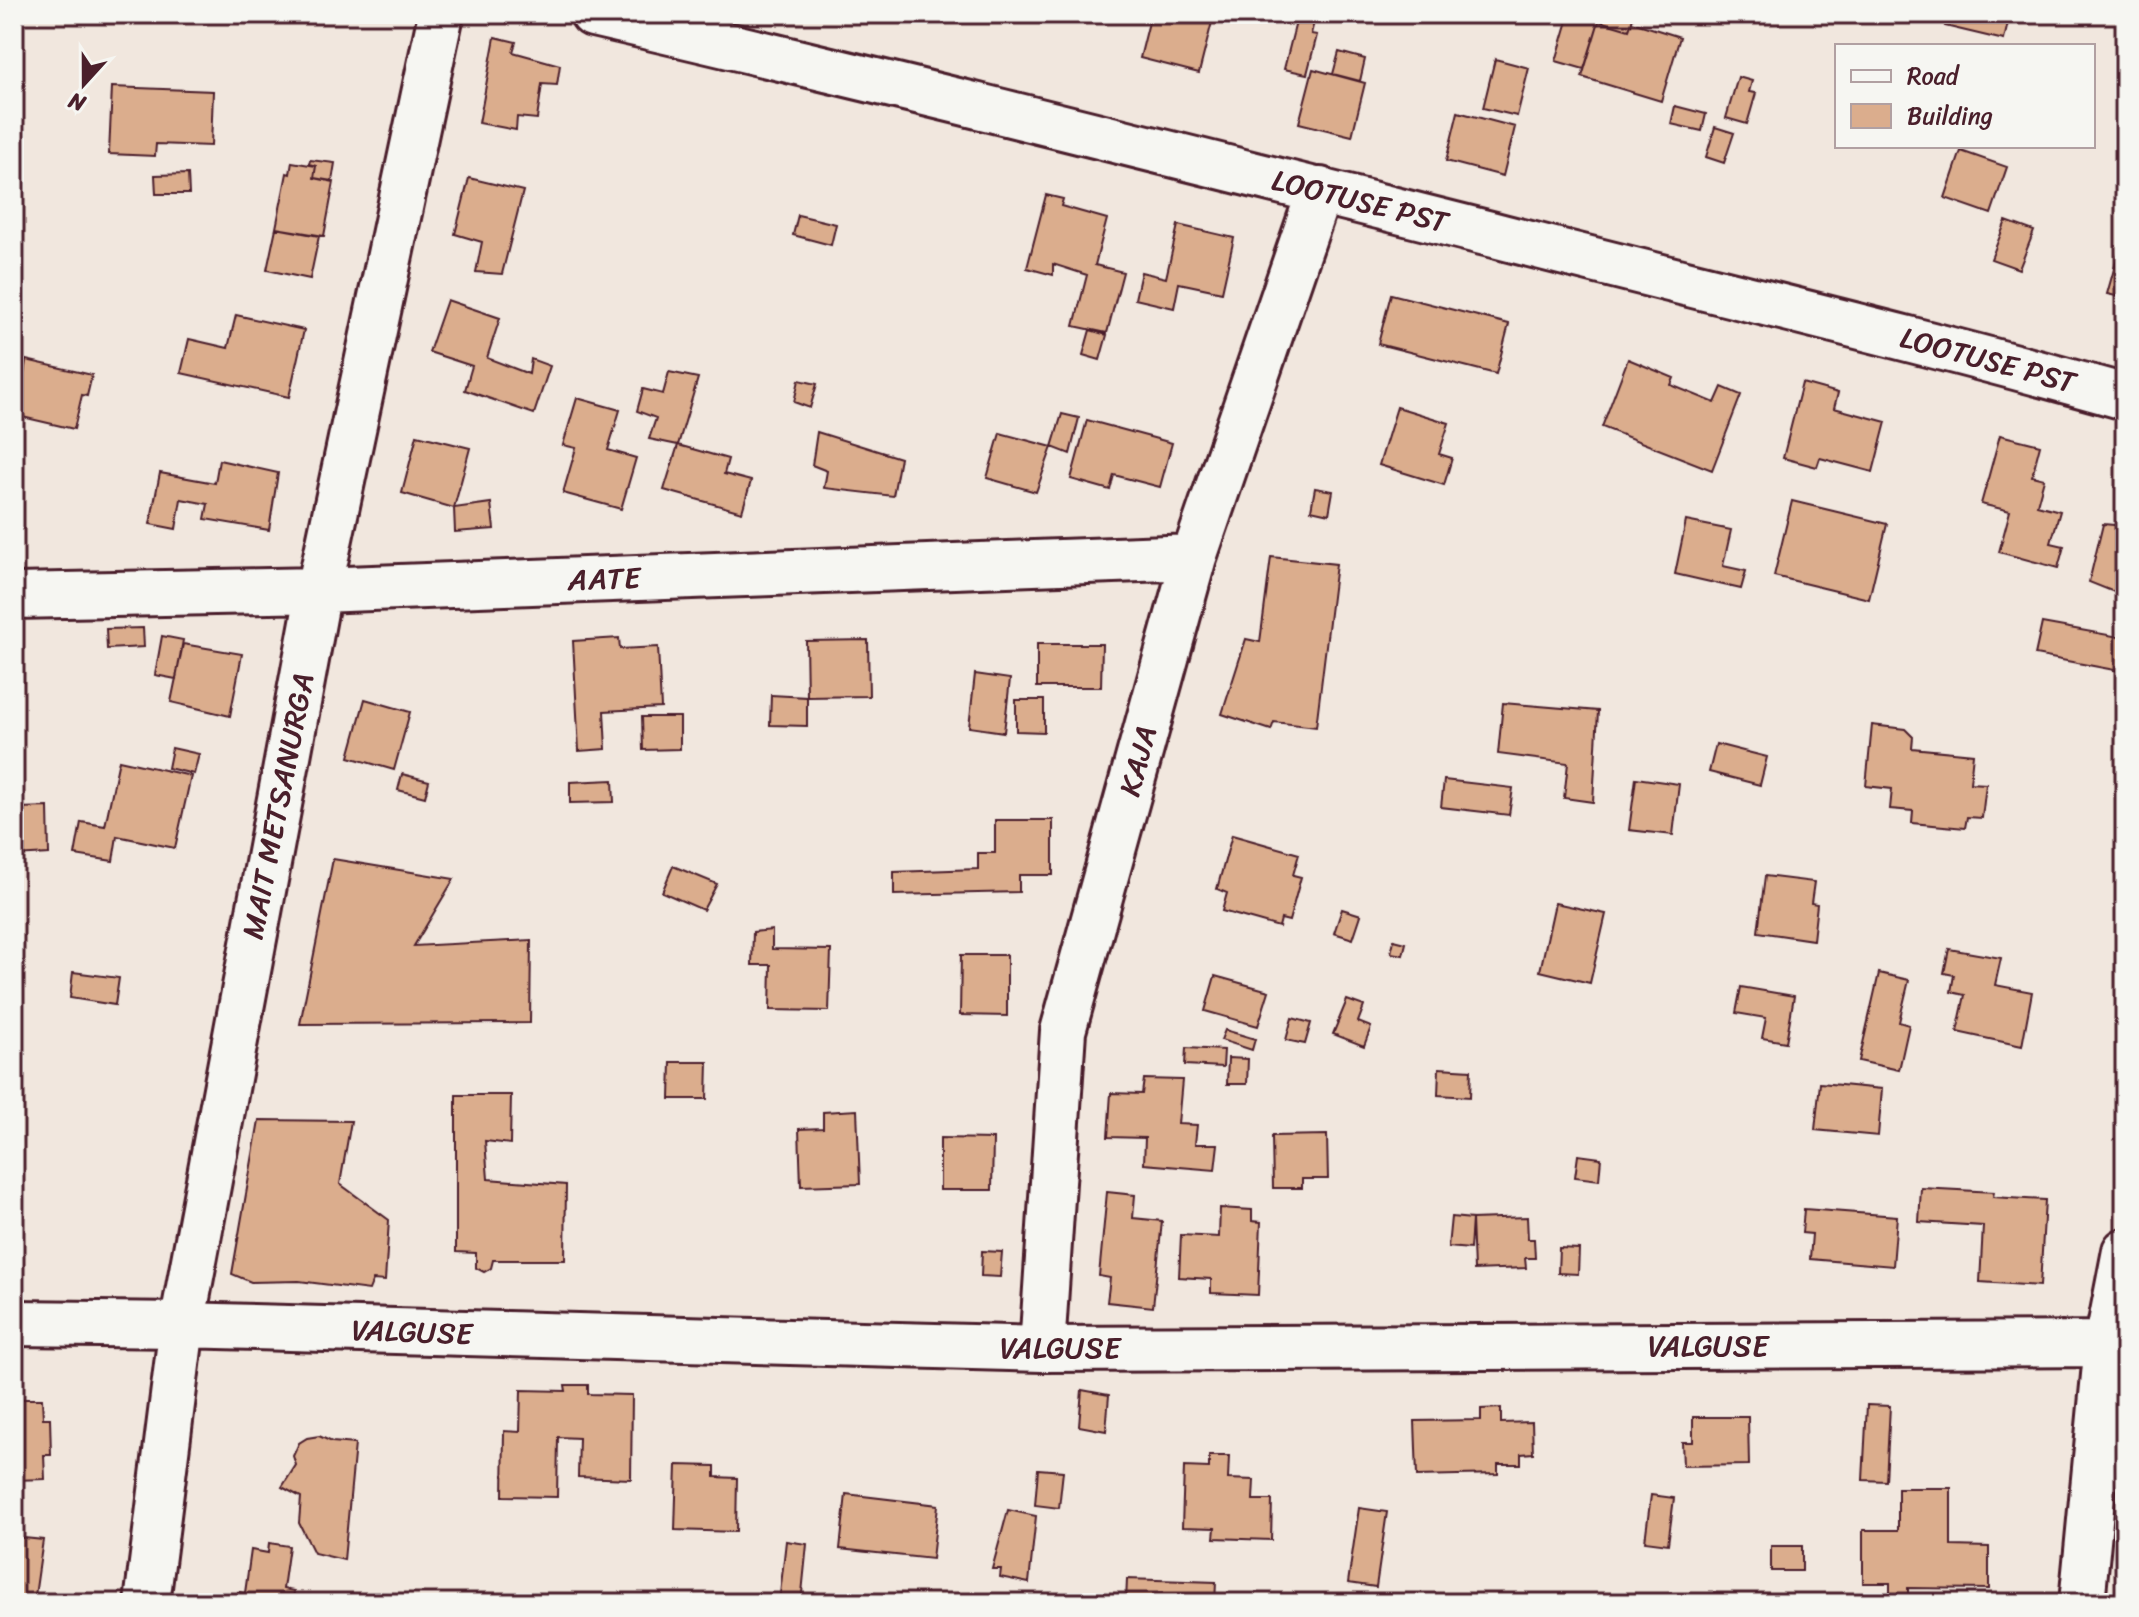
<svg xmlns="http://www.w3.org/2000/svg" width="2139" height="1617" viewBox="0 0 2139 1617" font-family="Sriracha,sans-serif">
<rect width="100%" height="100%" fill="#f1e7de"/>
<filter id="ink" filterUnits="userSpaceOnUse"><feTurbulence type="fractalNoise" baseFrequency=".0125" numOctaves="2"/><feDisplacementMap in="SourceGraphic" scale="16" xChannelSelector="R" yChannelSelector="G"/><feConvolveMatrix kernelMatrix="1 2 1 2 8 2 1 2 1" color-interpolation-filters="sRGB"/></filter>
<g filter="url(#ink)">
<path fill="#dbad8d" stroke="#4a1f2b" stroke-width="2" d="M1151 14H1214L1199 73 1140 58Z
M1298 14H1316L1311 34 1317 35 1307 74 1284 69Z
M1570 14H1634L1629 30 1599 21 1584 69 1556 61Z
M1948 14H2010L2004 40 1945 26Z
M1599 21 1629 30 1632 22 1680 37 1661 101 1582 77Z
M495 37 516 42 513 52 560 65 557 85 542 84 537 119 517 117 516 130 479 123Z
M1339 52 1365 59 1360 81 1333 74Z
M1495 59 1529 68 1517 116 1483 108Z
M1313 69 1365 83 1352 136 1299 123Z
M1738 77 1752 81 1749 92 1756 93 1747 124 1726 118Z
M112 87 213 91 211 146 156 144 155 156 109 154Z
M1675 106 1706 114 1702 131 1671 124Z
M1458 112 1515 127 1503 176 1446 161Z
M1715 127 1734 133 1724 163 1706 157Z
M1961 151 2007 167 1991 214 1945 198Z
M310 160 335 163 332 181 314 178 316 166 309 164Z
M292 162 316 166 314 178 334 182 324 236 276 228 287 173 290 174Z
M188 174 189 194H156L155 175Z
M469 178 523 191 502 274 476 272 482 242 455 234Z
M1046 195 1063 199 1061 206 1107 219 1095 265 1123 272 1107 333 1074 326 1087 275 1053 264V275L1027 268Z
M798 215 836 224 831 245 793 235Z
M2006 221 2034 231 2019 269 1991 259Z
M1178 225 1234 238 1222 292 1179 283 1174 308 1135 299 1141 272 1166 278Z
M276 228 319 236 310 279 267 270Z
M2125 230V298L2107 294Z
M1391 294 1509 324 1496 374 1378 344Z
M447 300 500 318 487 358 529 374 531 359 550 366 534 414 465 390 472 366 429 352Z
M236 315 304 330 289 397 181 373 189 339 228 348Z
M1090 330 1107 335 1100 360 1083 355Z
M1628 359 1674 378 1671 385 1715 403 1722 387 1741 395 1712 470 1602 427Z
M26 360 92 375 87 396 82 395 74 429 18 416Z
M669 372 698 378 678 445 649 439 656 418 637 411 643 389 663 394Z
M799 380 817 384 810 408 794 402Z
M1802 383 1838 393 1834 408 1886 422 1873 472 1820 458 1817 467 1783 458Z
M577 398 620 410 608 450 636 458 621 509 563 493 576 448 563 445Z
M1397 407 1449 423 1439 454 1452 458 1444 485 1379 465Z
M1062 414 1079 418 1070 454 1052 447Z
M1087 420 1172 443 1160 487 1114 475 1110 490 1071 479Z
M817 432 900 458 893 496 824 488 827 471 812 465Z
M1000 433 1052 447 1036 492 987 478Z
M417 435 470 448 454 508 402 493Z
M2000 435 2040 445 2032 476 2044 479 2037 505 2060 511 2051 543 2064 546 2058 568 1999 552 2010 511 1981 504Z
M678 445 728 459 724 474 751 481 742 512 664 490Z
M219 460 278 473 269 530 205 519 208 504 181 499 176 529 150 524 160 473 215 483Z
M1315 488 1333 491 1329 514 1311 510Z
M1792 501 1887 524 1869 599 1774 576Z
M491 503 494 529 455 532 454 508Z
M1686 521 1731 530 1723 566 1746 571 1741 589 1675 574Z
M2103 524 2125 526V582L2118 580 2114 592 2089 582Z
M1271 557 1336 564 1316 727 1274 722 1271 730 1222 714 1246 639 1260 642Z
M2042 623 2125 638V672L2035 655Z
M143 628 144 647 107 649 106 629Z
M162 636 183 640 176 679 155 675Z
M619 638 620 649 658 647 661 708 604 711 606 749 579 751 573 641Z
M868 640 869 696 807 697 806 641Z
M183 644 242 654 230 716 171 702Z
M1037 644H1102L1101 687H1037Z
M975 674 1010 679 1004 732 969 727Z
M771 695 807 697V726L770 725Z
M365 699 410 712 394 770 349 757Z
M1016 700H1044V732L1016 731Z
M1503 703 1598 711 1593 802 1564 798 1568 763 1498 754Z
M642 717H680V749L643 750Z
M1872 725 1905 729 1913 737 1912 748 1973 754 1970 783 1986 784 1982 818 1967 817 1965 828 1912 823 1913 811 1890 809 1892 789 1866 786Z
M1716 744 1767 757 1760 785 1709 772Z
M172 748 199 754 194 774 168 768Z
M119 760 191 776 175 848 117 836 113 861 75 855 81 822 105 826Z
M402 774 429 781 425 797 398 790Z
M1636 778 1679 784 1673 835 1629 830Z
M613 780 614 802 570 803V782Z
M1444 780 1513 788 1509 815 1441 807Z
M14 794H18L19 808 48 807 49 854 14 856Z
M995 820H1053V875H1019V892L894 895V872L978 869V853H995Z
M1232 835 1299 854 1293 875 1301 877 1289 921 1281 919 1279 927 1222 911 1227 893 1217 889Z
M333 859 454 879 414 946 531 940 530 1023 300 1024Z
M673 866 717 884 703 910 662 892Z
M1765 876 1814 882 1811 903 1817 904 1813 940 1758 932Z
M1555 903 1606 914 1590 983 1540 971Z
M1342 909 1361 915 1353 939 1334 933Z
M772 930V949L831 950 829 1011 770 1010 771 965H752L753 932Z
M1394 940 1406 943 1403 955 1391 953Z
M1949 949 2001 958 1995 985 2032 992 2022 1046 1957 1032 1965 995 1951 992 1954 975 1944 973Z
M961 955H1007V1016L960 1015Z
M73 972 119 978 115 1005 70 998Z
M1879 973 1909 980 1899 1022 1909 1025 1899 1070 1859 1061Z
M1215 976 1269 991 1258 1026 1205 1011Z
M1741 987 1794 996 1786 1042 1762 1038 1766 1018 1736 1013Z
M1347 1000 1364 1006 1358 1022 1371 1027 1364 1046 1333 1034Z
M1292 1018 1311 1023 1305 1044 1286 1040Z
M1225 1030 1255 1039 1252 1050 1221 1040Z
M1186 1048 1224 1050 1223 1067 1185 1065Z
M1228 1058 1248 1059 1247 1084H1227Z
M671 1062H708L707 1099H670Z
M1439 1068 1471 1070 1470 1097 1438 1095Z
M1144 1079 1182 1080 1178 1124 1197 1125 1195 1144H1218L1215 1170 1144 1164 1145 1138 1108 1137 1111 1093 1142 1094Z
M1820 1083 1882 1089 1878 1136 1815 1130Z
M456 1095H511L510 1144 485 1141 488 1179 566 1185 565 1260H493L491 1268 484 1272 476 1268V1253L456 1252Z
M857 1110 860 1184 801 1186 799 1129 823 1128V1112Z
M259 1120 351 1121 340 1184 389 1220 385 1281 373 1280 369 1290 299 1281 251 1282 232 1274Z
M1327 1135 1328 1179H1302V1188H1273L1272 1136Z
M940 1138 993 1139 992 1190H940Z
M1578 1155 1601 1158 1599 1180 1575 1177Z
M1921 1188 1994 1192 1993 1197 2045 1200 2040 1286 1980 1282 1983 1226 1919 1222Z
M1107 1192 1135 1195 1133 1218 1162 1221 1153 1307 1107 1302 1110 1278 1099 1276Z
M1220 1208 1252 1210V1221L1261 1222 1258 1295 1211 1293V1279L1179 1277 1181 1235 1219 1237Z
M1804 1209 1897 1216 1893 1266 1810 1259 1812 1234 1802 1233Z
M1451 1217 1472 1219 1470 1249 1448 1247Z
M1527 1217 1528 1239H1534L1535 1258H1525L1526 1268 1474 1270 1472 1219Z
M1559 1248 1579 1249 1578 1274 1558 1273Z
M982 1251 1002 1252 1000 1277 981 1276Z
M14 1385H21V1399H42L43 1418H50L51 1455H44L45 1479 14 1480Z
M565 1385H588V1394L632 1395 631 1479 578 1477 579 1438 558 1437 557 1497 503 1496 504 1431 520 1432 521 1390 566 1391Z
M1082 1390 1109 1395 1106 1431 1079 1426Z
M1867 1405 1890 1406 1886 1481 1863 1480Z
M1501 1408V1423L1532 1422 1533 1453 1521 1454V1464H1498V1474L1417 1476 1415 1421 1481 1420V1409Z
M1693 1417H1748L1749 1465 1683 1466 1682 1442H1693Z
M319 1436 332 1442 355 1444 344 1560 314 1553 299 1523 301 1497 282 1487 296 1465 293 1456 299 1443 307 1438Z
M1209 1456H1229L1228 1479 1254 1480 1253 1500H1272L1271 1540 1214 1538 1215 1528 1182 1527 1184 1467 1209 1468Z
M677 1465 715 1466V1477L737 1478 736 1532 675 1530Z
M1038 1469 1063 1471 1059 1508 1035 1505Z
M1898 1488H1951V1546L1989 1547V1589L1908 1588V1600H1890V1583H1863V1530H1898Z
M846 1494 938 1505 932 1559 840 1549Z
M1651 1495 1674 1498 1668 1544 1645 1541Z
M1359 1508 1387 1512 1376 1587 1348 1583Z
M1008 1510 1036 1516 1029 1583 1000 1577 1001 1569H992Z
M14 1537 43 1540 34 1603H14Z
M786 1541 807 1544 801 1603H779Z
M269 1543 289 1546 283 1589 294 1591 293 1603H236L238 1592 245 1593 251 1550 268 1553Z
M1771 1546H1802V1571H1771Z
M1127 1579 1216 1582 1215 1603H1126Z
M516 1596 585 1598 584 1603H516Z"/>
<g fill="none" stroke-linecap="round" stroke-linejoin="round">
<defs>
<path id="minor" d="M593 14C897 84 1199 161 1502 237 1710 290 1919 339 2125 397
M14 596 319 590 1194 557
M14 1323 182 1325 1042 1349 2107 1344
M1042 1349 1063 1031 1194 557 1320 190
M147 1603 182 1325 319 590 441 14
M2082 1603 2107 1344 2125 1251"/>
</defs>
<use href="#minor" stroke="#4a1f2b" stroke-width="50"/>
<use href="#minor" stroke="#f6f6f2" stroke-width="44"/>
</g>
</g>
<g text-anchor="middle" stroke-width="8" stroke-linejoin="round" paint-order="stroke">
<g font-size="30" fill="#4a1f2b" stroke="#f6f6f2">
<text transform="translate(1360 201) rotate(14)" y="10">LOOTUSE PST</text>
<text transform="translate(1988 360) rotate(15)" y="10">LOOTUSE PST</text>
<text transform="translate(604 579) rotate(-2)" y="10">AATE</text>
<text transform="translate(1138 761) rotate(-75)" y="10">KAJA</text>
<text transform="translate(278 806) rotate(-79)" y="10">MAIT METSANURGA</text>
<text transform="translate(412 1332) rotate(2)" y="10">VALGUSE</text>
<text x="1708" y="1356">VALGUSE</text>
<text x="1060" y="1358">VALGUSE</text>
</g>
</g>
<rect width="2139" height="1617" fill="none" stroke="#f6f6f2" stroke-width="48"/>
<rect x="24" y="24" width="2091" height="1569" fill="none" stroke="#4a1f2b" stroke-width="3" filter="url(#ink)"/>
<rect x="1835" y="44" width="260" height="104" fill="#f6f6f2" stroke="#b1a0a2" stroke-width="2"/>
<rect x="1851" y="70" width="40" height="12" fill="#f6f6f2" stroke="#b1a0a2" stroke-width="2"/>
<text x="1907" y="84" font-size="24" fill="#4a1f2b">Road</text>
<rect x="1851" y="104" width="40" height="24" fill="#dbad8d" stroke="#b1a0a2" stroke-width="2"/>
<text x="1907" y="124" font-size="24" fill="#4a1f2b">Building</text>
<g transform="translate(84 84) rotate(201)" stroke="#f6f6f2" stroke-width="6" paint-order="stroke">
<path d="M0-6L14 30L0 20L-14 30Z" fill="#4a1f2b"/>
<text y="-12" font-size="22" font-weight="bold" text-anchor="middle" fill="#4a1f2b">N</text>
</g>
</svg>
